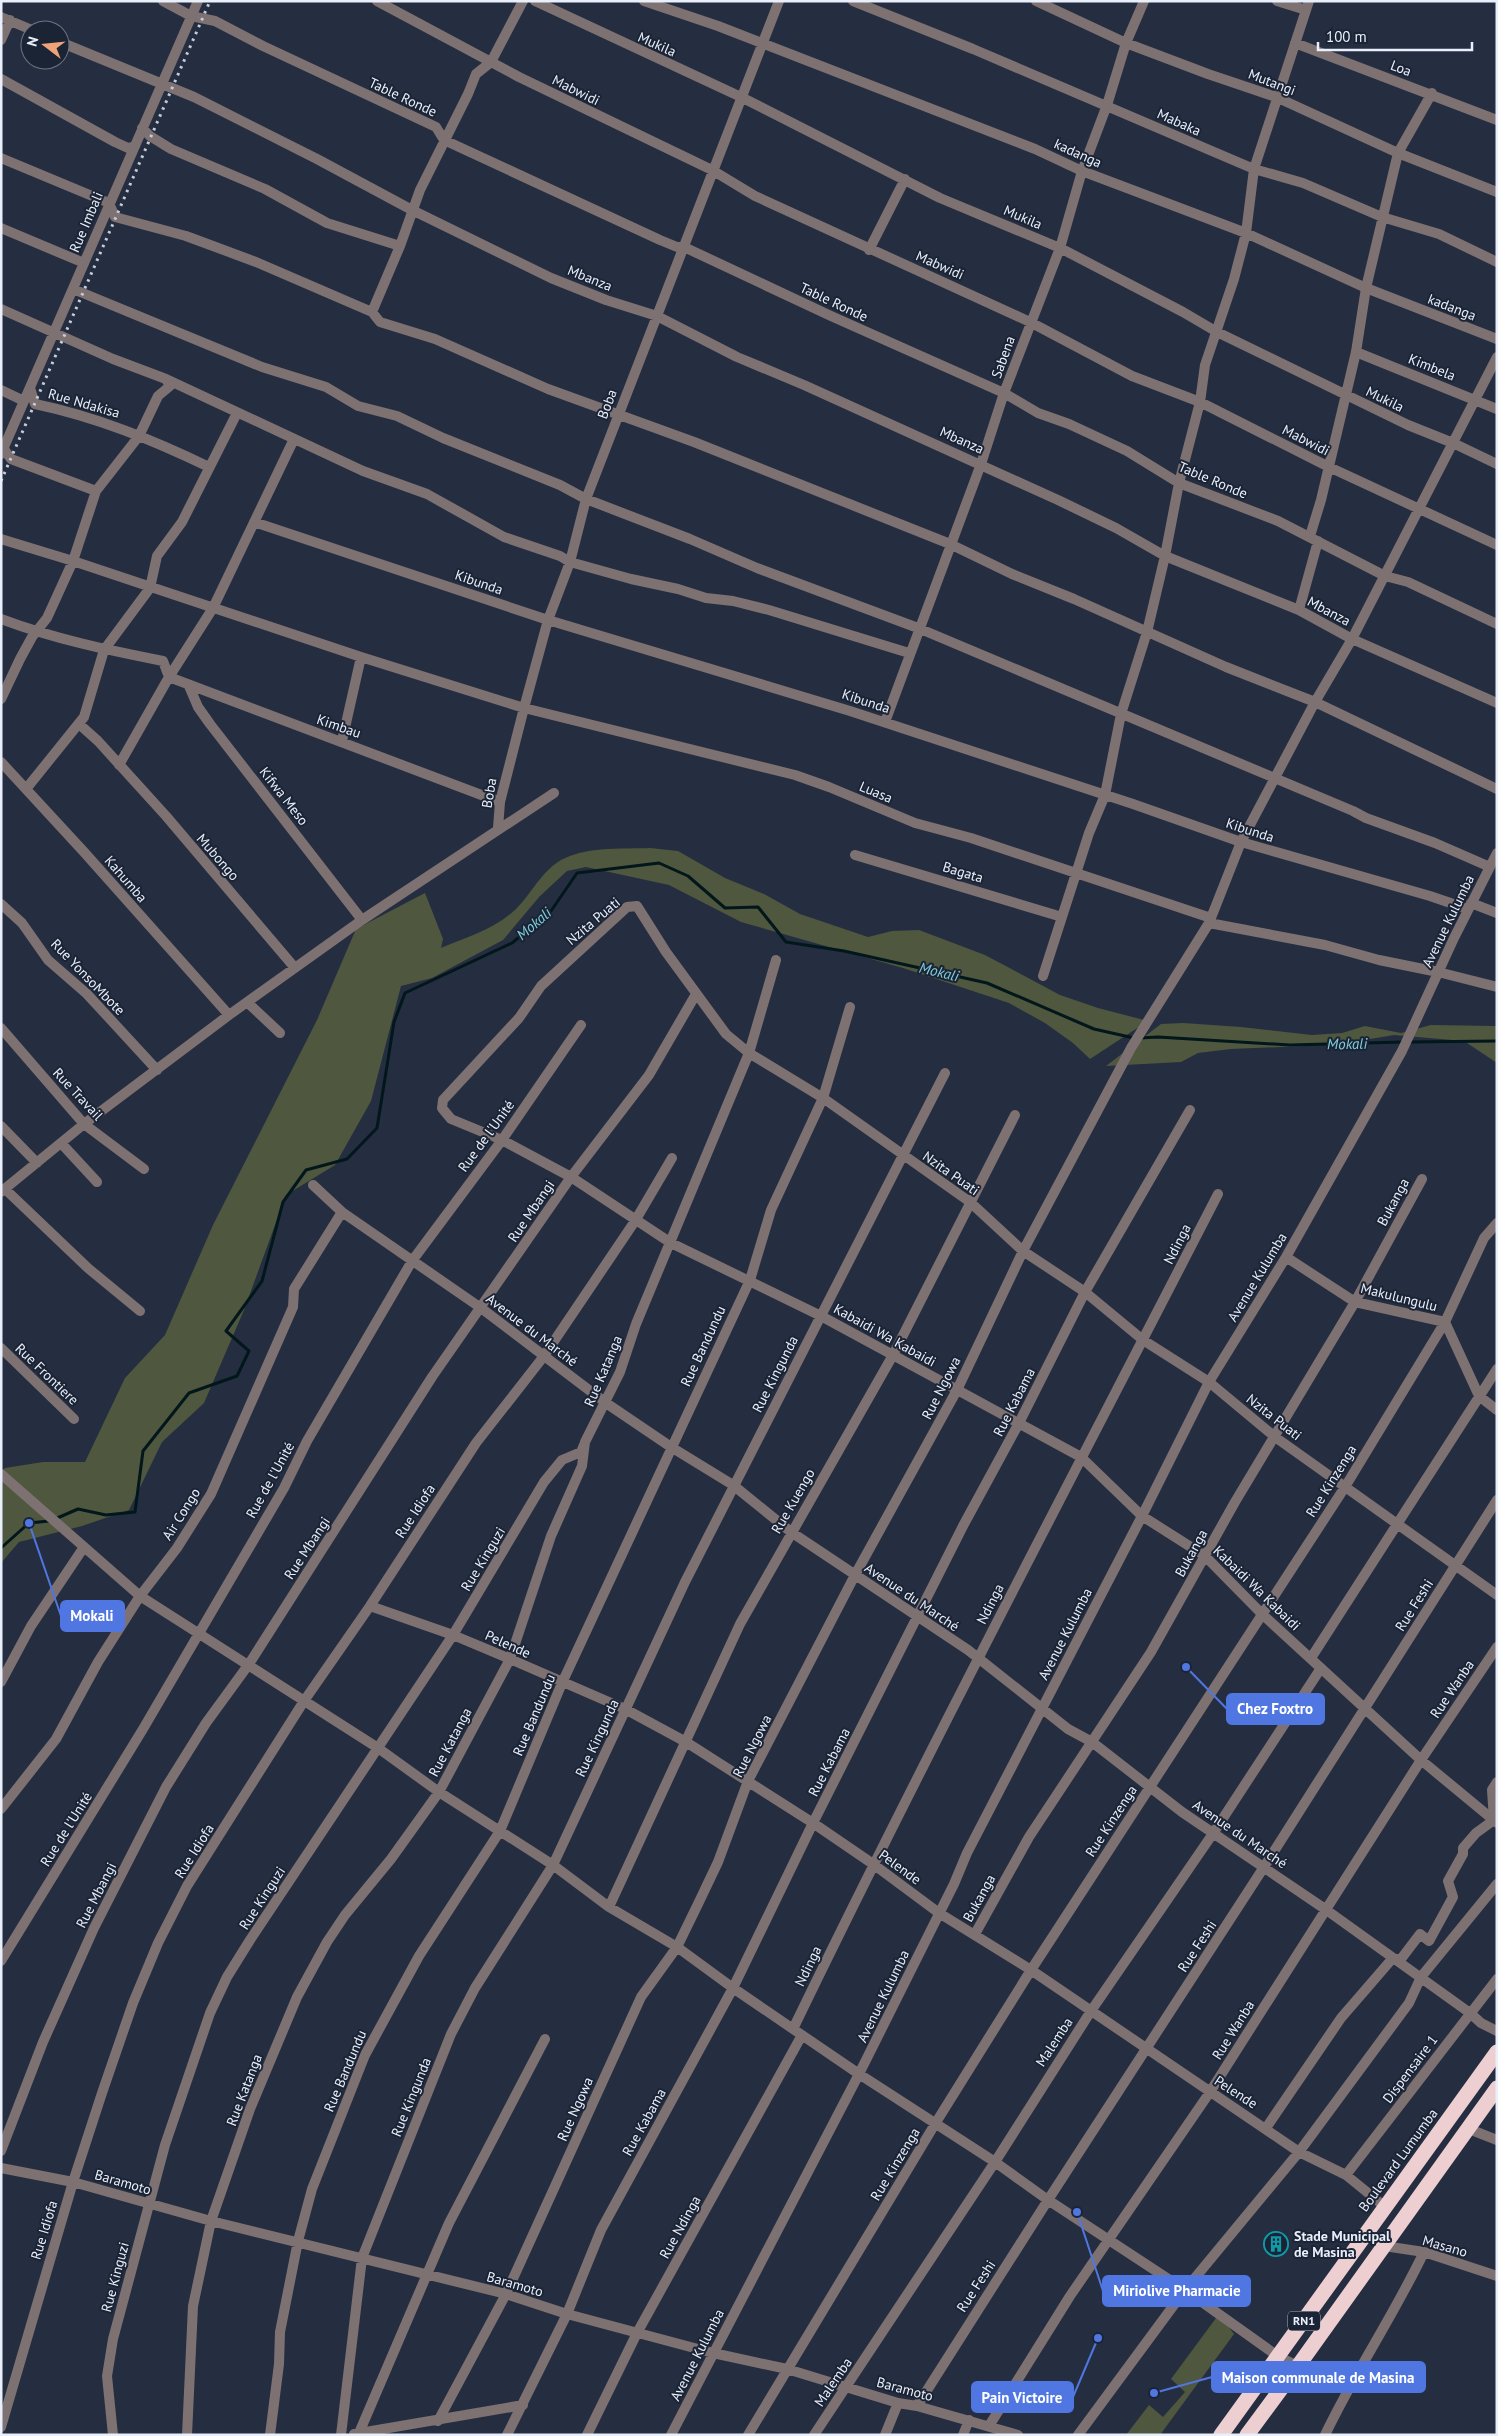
<svg xmlns="http://www.w3.org/2000/svg" width="1498" height="2436" viewBox="0 0 1498 2436" font-family="'PT Sans',sans-serif">
<rect width="100%" height="100%" fill="#252e40"/>
<path fill="#4f573e" d="M650 848 678 851 725 878 764 894 800 914 868 937 892 931 919 930 985 955 1060 995 1098 1008 1148 1021 1090 1059 1073 1043 1045 1023 1009 1003 903 968 741 922 669 885 586 867 567 871 540 896 503 940 432 978 401 986 371 1101 335 1165 286 1195 244 1310 204 1403 162 1442 129 1510 82 1526 19 1542 1 1563V1472L5 1468 43 1462H85L125 1378 165 1335 213 1225 317 1020 356 929 425 893 443 939 441 948C467 937 495 929 516 909 534 891 544 865 570 856 594 847 624 849 650 848Z
M1183 1023 1241 1027 1312 1035 1342 1033 1365 1026 1401 1033 1431 1025 1495 1026H1497V1063L1464 1041 1394 1035 1364 1040 1305 1046 1231 1049 1198 1053 1181 1062 1106 1066 1161 1024Z
M1219 2314 1234 2334 1160 2435H1126L1149 2405 1163 2417 1185 2392 1171 2379Z"/>
<g fill="none" stroke-linecap="round" stroke-linejoin="round">
<path stroke="#02171b" stroke-width="3" d="M1140 1038 1158 1037 1290 1045 1403 1042
M1410 1042 1497 1041
M55 1519 78 1509 106 1515 135 1512 143 1451 189 1393 237 1376 249 1351 226 1331 262 1281 283 1202 306 1170 347 1159 377 1128 394 1022 405 993 512 943 551 911 577 873 659 863 688 876 725 908 758 907 786 942 844 951 987 983 1094 1029 1134 1038
M1 1548 29 1523 49 1521"/>
<path stroke="#7e7172" stroke-width="10" d="M163 1 191 16 215 21 263 46 436 127 444 140 660 240 677 247H684L831 316 1004 393 1038 413 1069 424 1127 451 1179 483 1278 521 1385 576 1408 582 1497 624
M377 1 519 77 712 170 755 196 1030 322 1132 376 1200 402 1329 467 1497 545
M535 1 741 97 940 198 1060 248 1183 312 1217 332 1408 425 1453 443 1497 464
M644 1 718 26 1035 149 1082 171 1246 233 1366 288 1497 339
M853 1 973 49 1254 169 1303 183 1382 217 1439 234 1497 262
M1036 1 1126 43 1208 74 1276 97 1398 153 1497 192
M1277 1 1306 10
M1 17 32 30
M1 40 10 20
M60 42 194 97 317 159 412 210 551 278 606 300 657 316 737 357 804 385 1058 500 1116 528 1165 556 1299 610 1352 639 1497 703
M1295 43 1497 120
M1 79 115 142 128 148 133 147
M142 128 150 136 171 149 265 189 327 223 400 246
M1 158 109 203 115 217 186 236 256 262 372 312 380 322 435 339 548 389 694 442 950 544 1012 574 1074 599 1226 667 1315 702 1497 789
M1 228 84 263
M869 250 905 179
M73 289 262 367 326 387 358 406 397 416 443 438 560 485 586 499 690 539 757 568 918 628 1353 811 1366 818 1435 843 1490 867
M1 309 113 359 166 379 363 471 427 494 504 537 560 556 570 562 631 579 678 589 706 598 733 601 769 610 909 653
M372 312 400 246 420 190 468 94 476 74 491 62 523 1
M1356 352 1497 409
M30 388 35 404C97 417 153 440 209 467
M1 390 24 401
M4 449 11 459 96 491
M1 454 198 1
M254 522 548 620 850 711 1133 804 1241 842 1430 896 1468 909
M1310 536 1321 500 1356 352 1366 288 1398 153 1432 93
M1 539 73 561 361 657 524 708 795 775 829 787 915 823 971 838 1211 918
M1299 610 1318 541
M1 619C54 639 108 650 163 661L169 677
M169 677 500 802
M189 686 198 707 210 724 362 920
M1 699 20 659 32 637 47 618 73 561 96 491 139 436 158 396 170 386 166 379
M885 722 981 464 1004 393 1060 248 1082 171 1107 105 1126 43 1144 1
M79 724 98 741 166 816 295 968
M342 741 361 657
M1 762 84 852 229 1015
M119 765 169 677 213 608 294 439
M26 789 84 717 104 650 150 588 157 556 182 522 237 413
M498 828 500 802 524 708 548 620 570 562 586 499 779 1
M855 855 1062 917
M1471 903 1497 913
M1 904 22 923 48 960 87 994 157 1070
M1209 923 1325 945 1379 960 1438 972 1497 987
M1043 976 1089 833 1105 795 1121 714 1147 632 1165 556 1179 483 1200 402 1205 365 1234 279 1246 233 1254 169 1309 1
M248 1003 280 1033
M1 1028 84 1124 144 1169
M1 1126 37 1163
M61 1143 97 1182
M313 1185 342 1212 481 1308 606 1403 671 1447 733 1485 791 1532 968 1650 1068 1729 1092 1742 1182 1812 1325 1909 1470 2013 1481 2023 1497 2031
M5 1189 89 1269 140 1311
M1 1192 84 1124 229 1015 362 920 554 793
M1286 1257 1355 1302 1445 1322 1479 1396 1497 1410
M1 1348 74 1419
M1 1474 140 1596 378 1748 439 1792 553 1865 609 1907 677 1947 733 1988 859 2074 995 2162 1048 2200 1185 2290 1279 2357 1298 2366
M1497 1595 1275 1437 1209 1382 1143 1340 1085 1292 1023 1251 970 1202 823 1098 749 1053 726 1034 666 952 637 906 627 907 541 986 519 1018 443 1100 442 1108 451 1119 502 1140 571 1177 671 1243 821 1316 1081 1457 1142 1516 1205 1556 1262 1614 1421 1760 1497 1823
M370 1606 453 1635 510 1659 625 1709 686 1742 813 1823 873 1864 939 1913 1031 1970 1299 2152 1346 2175 1384 2206
M1311 1658 1497 1369
M1 1682 31 1626 84 1547
M1 1809 56 1739 98 1662 140 1596 177 1548 211 1494 293 1307 294 1289 342 1212
M609 1907 740 1624 893 1355 1015 1115
M975 1934 1029 1837 1151 1652 1235 1502 1355 1302 1422 1179
M1 1961 143 1729 284 1488 307 1441 412 1261 502 1140 581 1025
M793 2029C929 1748 1075 1472 1218 1194
M1266 2128 1341 2018 1392 1959H1401L1420 1934 1429 1941 1453 1897 1448 1881 1463 1854V1848L1476 1833 1494 1820 1492 1790 1497 1782
M1469 2129 1497 2140
M1 2151 43 2042 94 1928 166 1787 206 1723 249 1664 432 1377 571 1177 649 1075 696 994
M1 2168 73 2182 211 2221 506 2294 567 2314 713 2353 787 2369 898 2403 917 2406 1018 2435
M1346 2175 1497 1979
M1384 2246 1424 2252 1497 2276
M917 2406 1048 2200 1264 1867 1497 1500
M438 2421 506 2294 641 1997 677 1947 698 1904 718 1862 748 1781 855 1575 957 1390 1023 1251 1131 1048 1209 923 1241 842 1315 702 1352 639 1497 357
M989 2426 1070 2296 1210 2092 1421 1760 1497 1647
M1 2427 73 2182 102 2093 133 2003 158 1943 187 1886 304 1701 370 1606 476 1443 544 1356 635 1221 672 1158
M359 2433 449 2223 545 2039
M354 2434 523 2405
M113 2435 107 2376 113 2339 165 2145 210 2013 227 1977 250 1940 453 1635 544 1482 562 1460 581 1452 584 1445
M187 2435 193 2306 211 2221 250 2109 297 1997 327 1942 345 1915 391 1859 439 1792 510 1659 551 1536 582 1466 585 1442 620 1372 636 1324 749 1053 776 960
M270 2435 279 2364 280 2332 298 2241 312 2189 365 2055 419 1956 500 1831 562 1683 750 1280 771 1210 823 1098 850 1007
M341 2435 362 2258 451 2034 475 1988 553 1865 685 1582 945 1073
M507 2435 567 2314 601 2230 733 1988 813 1823 963 1526 1019 1423 1085 1292 1190 1110
M587 2435 637 2333 802 2035
M671 2435 859 2074 954 1884 967 1853 1142 1516 1209 1382 1286 1257 1402 1051 1454 938 1497 853
M748 2435 935 2124 1031 1970 1345 1487 1445 1322 1484 1238 1497 1223
M814 2435 995 2162 1091 2011 1214 1832 1321 1668
M885 2435 898 2403
M963 2435 969 2420
M1078 2435 1185 2290 1299 2152 1409 2003 1421 1977 1497 1884
M1325 2435C1355 2372 1394 2315 1424 2252"/>
<path stroke="#eecfd1" stroke-width="15" d="M1221 2435 1497 2052
M1247 2435 1298 2366 1497 2088"/>
<path stroke="#c6ccd9" stroke-width="3" stroke-dasharray="2.5 5" stroke-linecap="butt" d="M1 481 210 1"/>
</g>
<defs>
<symbol id="building-ring" viewBox="-11 -11 22 22"><circle r="9.5" fill="#1b2435" stroke="#0f9aa8" stroke-width="1.5"/><path d="M-4-6H4V6H1V3H-1V6H-4ZM-2.5-4.3h1.7v1.8h-1.7ZM.8-4.3h1.7v1.8H.8ZM-2.5-1h1.7V.8h-1.7ZM.8-1h1.7V.8H.8Z" fill="#0f9aa8"/></symbol>
</defs>
<g fill-rule="evenodd">
<use href="#building-ring" x="1262" y="2230" width="28" height="28"/>
</g>
<g text-anchor="middle" stroke-width="4" stroke-linejoin="round" paint-order="stroke">
<rect fill="#1b2435" stroke="#abb2c0" stroke-width="1" x="1288" y="2311.5" width="32" height="19" rx="4"/>
<g font-size="12" font-weight="bold" fill="#e9effb">
<text x="1304" y="2325">RN1</text>
</g>
<g font-size="14" fill="#e9effb" stroke="#1b2435">
<text transform="translate(657 44) rotate(24)" y="5">Mukila</text>
<text transform="translate(1401 68) rotate(21)" y="5">Loa</text>
<text transform="translate(1272 82) rotate(21)" y="5">Mutangi</text>
<text transform="translate(576 90) rotate(26)" y="5">Mabwidi</text>
<text transform="translate(403 97) rotate(25)" y="5">Table Ronde</text>
<text transform="translate(1179 122) rotate(24)" y="5">Mabaka</text>
<text transform="translate(1078 153) rotate(24)" y="5">kadanga</text>
<text transform="translate(1023 217) rotate(23)" y="5">Mukila</text>
<text transform="translate(86 222) rotate(-67)" y="5">Rue Imbali</text>
<text transform="translate(940 265) rotate(24)" y="5">Mabwidi</text>
<text transform="translate(590 278) rotate(22)" y="5">Mbanza</text>
<text transform="translate(834 302) rotate(25)" y="5">Table Ronde</text>
<text transform="translate(1452 307) rotate(21)" y="5">kadanga</text>
<text transform="translate(1003 357) rotate(-70)" y="5">Sabena</text>
<text transform="translate(1432 367) rotate(22)" y="5">Kimbela</text>
<text transform="translate(1385 399) rotate(26)" y="5">Mukila</text>
<text transform="translate(84 403) rotate(16)" y="5">Rue Ndakisa</text>
<text transform="translate(607 404) rotate(-69)" y="5">Boba</text>
<text transform="translate(962 440) rotate(24)" y="5">Mbanza</text>
<text transform="translate(1306 440) rotate(27)" y="5">Mabwidi</text>
<text transform="translate(1213 480) rotate(23)" y="5">Table Ronde</text>
<text transform="translate(479 582) rotate(19)" y="5">Kibunda</text>
<text transform="translate(1329 611) rotate(28)" y="5">Mbanza</text>
<text transform="translate(866 701) rotate(18)" y="5">Kibunda</text>
<text transform="translate(339 726) rotate(19)" y="5">Kimbau</text>
<text transform="translate(876 792) rotate(23)" y="5">Luasa</text>
<text transform="translate(489 793) rotate(-80)" y="5">Boba</text>
<text transform="translate(284 796) rotate(52)" y="5">Kifwa Meso</text>
<text transform="translate(1250 830) rotate(18)" y="5">Kibunda</text>
<text transform="translate(218 857) rotate(49)" y="5">Mubongo</text>
<text transform="translate(963 872) rotate(17)" y="5">Bagata</text>
<text transform="translate(126 879) rotate(49)" y="5">Kahumba</text>
<text transform="translate(593 921) rotate(-40)" y="5">Nzita Puati</text>
<text transform="translate(1448 921) rotate(-64)" y="5">Avenue Kulumba</text>
<text transform="translate(88 977) rotate(46)" y="5">Rue YonsoMbote</text>
<text transform="translate(78 1094) rotate(47)" y="5">Rue Travail</text>
<text transform="translate(486 1136) rotate(-54)" y="5">Rue de l'Unité</text>
<text transform="translate(951 1173) rotate(35)" y="5">Nzita Puati</text>
<text transform="translate(1393 1202) rotate(-62)" y="5">Bukanga</text>
<text transform="translate(531 1211) rotate(-56)" y="5">Rue Mbangi</text>
<text transform="translate(1177 1244) rotate(-63)" y="5">Ndinga</text>
<text transform="translate(1257 1277) rotate(-59)" y="5">Avenue Kulumba</text>
<text transform="translate(1399 1297) rotate(14)" y="5">Makulungulu</text>
<text transform="translate(532 1330) rotate(37)" y="5">Avenue du Marché</text>
<text transform="translate(885 1335) rotate(29)" y="5">Kabaidi Wa Kabaidi</text>
<text transform="translate(703 1346) rotate(-65)" y="5">Rue Bandundu</text>
<text transform="translate(603 1371) rotate(-67)" y="5">Rue Katanga</text>
<text transform="translate(47 1374) rotate(44)" y="5">Rue Frontiere</text>
<text transform="translate(775 1374) rotate(-63)" y="5">Rue Kingunda</text>
<text transform="translate(941 1388) rotate(-63)" y="5">Rue Ngowa</text>
<text transform="translate(1014 1402) rotate(-63)" y="5">Rue Kabama</text>
<text transform="translate(1274 1417) rotate(38)" y="5">Nzita Puati</text>
<text transform="translate(270 1480) rotate(-61)" y="5">Rue de l'Unité</text>
<text transform="translate(1331 1481) rotate(-58)" y="5">Rue Kinzenga</text>
<text transform="translate(793 1501) rotate(-60)" y="5">Rue Kuengo</text>
<text transform="translate(415 1511) rotate(-57)" y="5">Rue Idiofa</text>
<text transform="translate(181 1514) rotate(-58)" y="5">Air Congo</text>
<text transform="translate(307 1548) rotate(-57)" y="5">Rue Mbangi</text>
<text transform="translate(1191 1553) rotate(-61)" y="5">Bukanga</text>
<text transform="translate(483 1559) rotate(-59)" y="5">Rue Kinguzi</text>
<text transform="translate(1257 1588) rotate(44)" y="5">Kabaidi Wa Kabaidi</text>
<text transform="translate(912 1597) rotate(34)" y="5">Avenue du Marché</text>
<text transform="translate(990 1604) rotate(-63)" y="5">Ndinga</text>
<text transform="translate(1414 1605) rotate(-58)" y="5">Rue Feshi</text>
<text transform="translate(1065 1634) rotate(-63)" y="5">Avenue Kulumba</text>
<text transform="translate(508 1644) rotate(24)" y="5">Pelende</text>
<text transform="translate(1452 1689) rotate(-56)" y="5">Rue Wanba</text>
<text transform="translate(534 1715) rotate(-67)" y="5">Rue Bandundu</text>
<text transform="translate(597 1738) rotate(-65)" y="5">Rue Kingunda</text>
<text transform="translate(450 1742) rotate(-62)" y="5">Rue Katanga</text>
<text transform="translate(752 1746) rotate(-63)" y="5">Rue Ngowa</text>
<text transform="translate(829 1762) rotate(-63)" y="5">Rue Kabama</text>
<text transform="translate(1111 1821) rotate(-57)" y="5">Rue Kinzenga</text>
<text transform="translate(66 1829) rotate(-58)" y="5">Rue de l'Unité</text>
<text transform="translate(1240 1834) rotate(34)" y="5">Avenue du Marché</text>
<text transform="translate(194 1851) rotate(-58)" y="5">Rue Idiofa</text>
<text transform="translate(900 1867) rotate(36)" y="5">Pelende</text>
<text transform="translate(96 1895) rotate(-63)" y="5">Rue Mbangi</text>
<text transform="translate(262 1898) rotate(-57)" y="5">Rue Kinguzi</text>
<text transform="translate(979 1898) rotate(-61)" y="5">Bukanga</text>
<text transform="translate(1197 1946) rotate(-57)" y="5">Rue Feshi</text>
<text transform="translate(808 1966) rotate(-64)" y="5">Ndinga</text>
<text transform="translate(883 1996) rotate(-64)" y="5">Avenue Kulumba</text>
<text transform="translate(1233 2030) rotate(-58)" y="5">Rue Wanba</text>
<text transform="translate(1054 2042) rotate(-57)" y="5">Malemba</text>
<text transform="translate(1410 2069) rotate(-53)" y="5">Dispensaire 1</text>
<text transform="translate(345 2071) rotate(-67)" y="5">Rue Bandundu</text>
<text transform="translate(244 2090) rotate(-69)" y="5">Rue Katanga</text>
<text transform="translate(1236 2092) rotate(33)" y="5">Pelende</text>
<text transform="translate(411 2097) rotate(-68)" y="5">Rue Kingunda</text>
<text transform="translate(575 2109) rotate(-66)" y="5">Rue Ngowa</text>
<text transform="translate(644 2122) rotate(-61)" y="5">Rue Kabama</text>
<text transform="translate(1398 2160) rotate(-54)" y="5">Boulevard Lumumba</text>
<text transform="translate(895 2164) rotate(-59)" y="5">Rue Kinzenga</text>
<text transform="translate(123 2182) rotate(16)" y="5">Baramoto</text>
<text transform="translate(680 2227) rotate(-61)" y="5">Rue Ndinga</text>
<text transform="translate(44 2230) rotate(-73)" y="5">Rue Idiofa</text>
<text transform="translate(1445 2246) rotate(16)" y="5">Masano</text>
<text transform="translate(115 2277) rotate(-75)" y="5">Rue Kinguzi</text>
<text transform="translate(515 2284) rotate(16)" y="5">Baramoto</text>
<text transform="translate(976 2286) rotate(-57)" y="5">Rue Feshi</text>
<text transform="translate(697 2355) rotate(-63)" y="5">Avenue Kulumba</text>
<text transform="translate(833 2382) rotate(-56)" y="5">Malemba</text>
<text transform="translate(905 2389) rotate(15)" y="5">Baramoto</text>
</g>
<g font-size="14" font-weight="bold" fill="#e9effb" stroke="#1b2435" text-anchor="start">
<text x="1294" y="2241">Stade Municipal<tspan x="1294" dy="16">de Masina</tspan></text>
</g>
<g font-size="15" font-style="italic" fill="#7fcedb" stroke="#1b2435">
<text transform="translate(534 924) rotate(-41)" y="5">Mokali</text>
<text transform="translate(939 972) rotate(13)" y="5">Mokali</text>
<text transform="translate(1347 1044) rotate(-1)" y="5">Mokali</text>
</g>
</g>
<path fill="none" stroke="#5076e1" stroke-width="2" d="M29 1523L61 1616M1186 1667L1227 1709M1077 2212L1103 2291M1154 2393L1212 2377M1098 2338L1073 2397"/>
<g fill="#5076e1" stroke="#1b2435" stroke-width="2">
<circle cx="29" cy="1523" r="5"/>
<circle cx="1186" cy="1667" r="5"/>
<circle cx="1077" cy="2212" r="5"/>
<circle cx="1154" cy="2393" r="5"/>
<circle cx="1098" cy="2338" r="5"/>
</g>
<g fill="#5076e1" stroke="#5076e1" stroke-width="2">
<rect x="61" y="1601" width="63" height="30" rx="5"/>
<rect x="1227" y="1694" width="97" height="30" rx="5"/>
<rect x="1103" y="2276" width="147" height="30" rx="5"/>
<rect x="1212" y="2362" width="213" height="30" rx="5"/>
<rect x="972" y="2382" width="101" height="30" rx="5"/>
</g>
<g font-size="15" text-anchor="middle" font-weight="bold" fill="#fff">
<text x="92" y="1621">Mokali</text>
<text x="1275" y="1714">Chez Foxtro</text>
<text x="1177" y="2296">Miriolive Pharmacie</text>
<text x="1318" y="2383">Maison communale de Masina</text>
<text x="1022" y="2403">Pain Victoire</text>
</g>
<rect width="1498" height="2436" fill="none" stroke="#e9effb" stroke-width="5"/>
<g transform="translate(45 45) rotate(286)"><circle r="24" fill="#1b2435" stroke="#6d7584"/>
<path d="M0-4L9 19L0 12L-9 19Z" fill="#f0a279"/>
<text y="-8" font-size="14" font-weight="bold" text-anchor="middle" fill="#e9effb">N</text>
</g>
<path d="M1318 42v8h154v-8" fill="none" stroke="#e9effb" stroke-width="2.5"/>
<text x="1326" y="42" font-size="15" fill="#e9effb" stroke="#1b2435" stroke-width="4" paint-order="stroke">100 m</text>
</svg>
